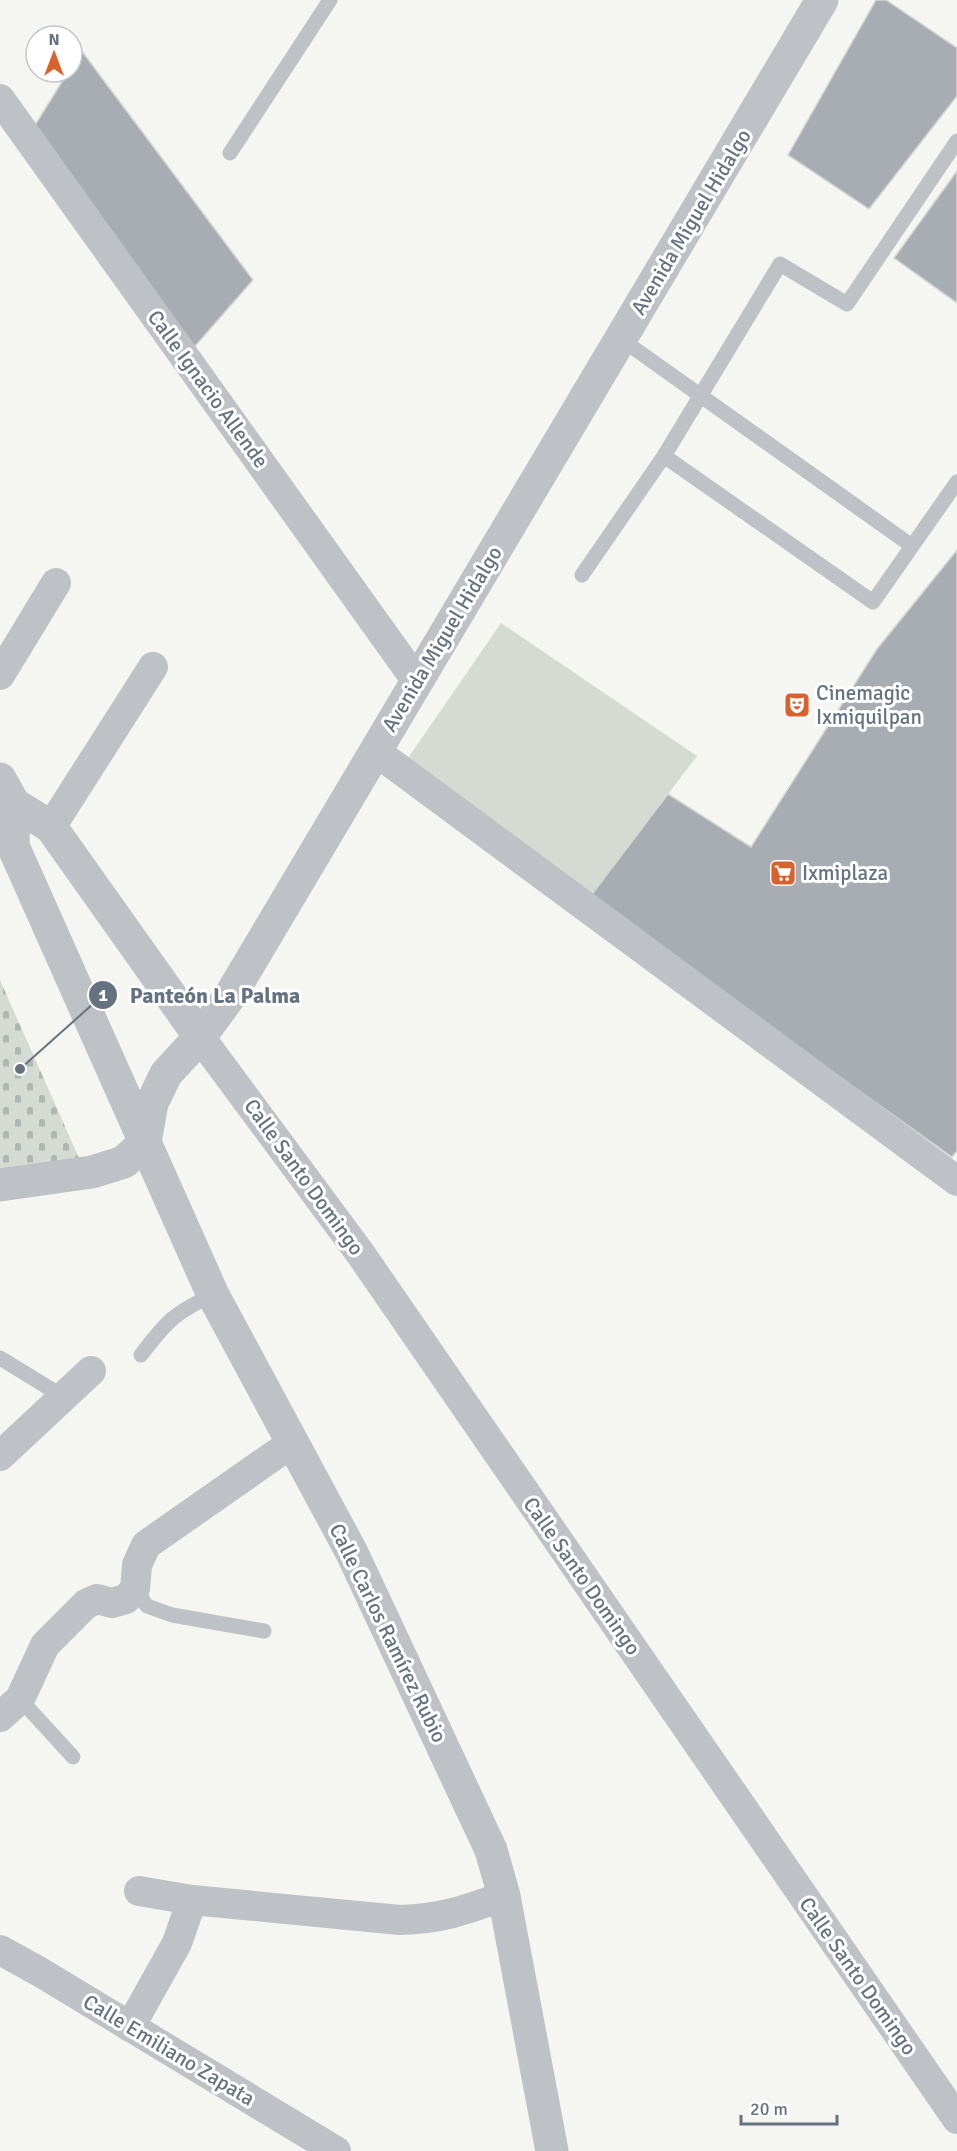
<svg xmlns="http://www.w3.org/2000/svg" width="957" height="2151" viewBox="0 0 957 2151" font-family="Signika,sans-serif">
<defs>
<pattern id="cemetery-stones" width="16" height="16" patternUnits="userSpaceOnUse" patternTransform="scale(1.5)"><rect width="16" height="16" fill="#d5dbd3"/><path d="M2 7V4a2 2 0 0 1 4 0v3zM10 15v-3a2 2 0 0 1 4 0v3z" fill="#b0b6b1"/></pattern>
</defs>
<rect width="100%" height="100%" fill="#f5f5f1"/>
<path fill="#d5dbd3" d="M501 623 697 756 589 898 404 764Z"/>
<path fill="url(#cemetery-stones)" d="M0 980 79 1158 0 1169Z"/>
<path fill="#a7adb3" stroke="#d6d6d4" stroke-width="1.5" d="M876 0H886L957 48V96L869 209 788 155Z
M81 50 253 280 183 360 32 130 68 72H72V65Z
M957 171V303L894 258Z
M957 550V1151L952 1157 589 898 668 794 751 847 877 649Z"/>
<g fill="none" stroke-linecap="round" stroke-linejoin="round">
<path stroke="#bec1c5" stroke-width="15" d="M230 153 330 0
M621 339 912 546
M664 456 780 264 847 304 957 141
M582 575 664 456 873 602 957 482
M141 1355C166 1322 175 1312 213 1295
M0 1358 62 1396
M135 1589 147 1606 172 1615 264 1631
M20 1699 73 1757"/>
<path stroke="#bec1c5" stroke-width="30" d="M0 99 416 680
M0 675 56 583
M375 751 957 1181
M51 827 153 667
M200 1037 360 1253 957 2119
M0 1456 91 1371
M0 1717 20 1699 45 1645 86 1604 97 1599 112 1603 126 1599 135 1589 137 1565 146 1545 292 1443
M139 1891 192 1900 400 1920C441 1919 466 1910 504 1896
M0 1950 40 1972 336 2151
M130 2027 177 1943 192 1900"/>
<path stroke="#bec1c5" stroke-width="33" d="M0 779 14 804 51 827 200 1037
M14 804 13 846 213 1295 352 1553 491 1850 504 1896 552 2151
M0 1185 92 1172 124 1162 145 1142 152 1103 166 1074 200 1037 230 996 822 0"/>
</g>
<defs>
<symbol id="theatre-square" viewBox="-11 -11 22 22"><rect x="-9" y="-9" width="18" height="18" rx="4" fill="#d9612d" stroke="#fff"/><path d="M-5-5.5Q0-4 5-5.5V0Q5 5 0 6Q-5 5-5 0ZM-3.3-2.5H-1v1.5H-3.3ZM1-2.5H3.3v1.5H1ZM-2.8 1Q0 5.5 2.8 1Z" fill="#fff"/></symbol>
<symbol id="supermarket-square" viewBox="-11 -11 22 22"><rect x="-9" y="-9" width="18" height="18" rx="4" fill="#d9612d" stroke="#fff"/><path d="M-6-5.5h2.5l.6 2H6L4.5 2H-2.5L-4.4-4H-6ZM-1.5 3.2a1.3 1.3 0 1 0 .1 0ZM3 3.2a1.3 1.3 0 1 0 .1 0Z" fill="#fff"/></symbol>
</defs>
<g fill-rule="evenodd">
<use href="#theatre-square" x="782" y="690" width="30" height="30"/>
<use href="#supermarket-square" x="768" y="858" width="30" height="30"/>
</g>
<g text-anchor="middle" stroke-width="6" stroke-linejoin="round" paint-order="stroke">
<g font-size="21" fill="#657381" stroke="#fff">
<text transform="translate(691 222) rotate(-59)" y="7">Avenida Miguel Hidalgo</text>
<text transform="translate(208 389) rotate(54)" y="7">Calle Ignacio Allende</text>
<text transform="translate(442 639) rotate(-59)" y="7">Avenida Miguel Hidalgo</text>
<text transform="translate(304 1177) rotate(54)" y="7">Calle Santo Domingo</text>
<text transform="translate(582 1576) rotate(55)" y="7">Calle Santo Domingo</text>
<text transform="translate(388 1633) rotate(64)" y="7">Calle Carlos Ramírez Rubio</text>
<text transform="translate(858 1976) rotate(55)" y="7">Calle Santo Domingo</text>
<text transform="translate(169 2050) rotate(31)" y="7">Calle Emiliano Zapata</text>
</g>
<g font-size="21" fill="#657381" stroke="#fff" text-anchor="start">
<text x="816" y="700">Cinemagic<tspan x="816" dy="24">Ixmiquilpan</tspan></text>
<text x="802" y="880">Ixmiplaza</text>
</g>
</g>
<path fill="none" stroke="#657381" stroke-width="2" d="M20 1069L103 995"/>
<g fill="#657381" stroke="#fff" stroke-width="2">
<circle cx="20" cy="1069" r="6"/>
<circle cx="103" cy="995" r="15"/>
</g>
<g font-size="18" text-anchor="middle" font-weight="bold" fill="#fff">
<text x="103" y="1001">1</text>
</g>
<g font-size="22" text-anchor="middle" font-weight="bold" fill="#657381" stroke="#fff" stroke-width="6" stroke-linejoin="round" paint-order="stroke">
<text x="215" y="1003">Panteón La Palma</text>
</g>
<g transform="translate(54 54)"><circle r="28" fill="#ffffff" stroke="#c1c7cd" stroke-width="1.5"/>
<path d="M0-4.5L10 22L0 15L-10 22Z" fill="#d9612d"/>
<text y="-9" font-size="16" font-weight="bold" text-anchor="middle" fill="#657381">N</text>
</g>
<path d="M741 2115v9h96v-9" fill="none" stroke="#657381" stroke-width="3"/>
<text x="750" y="2115" font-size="18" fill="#657381" stroke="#ffffff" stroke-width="4.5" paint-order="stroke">20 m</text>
</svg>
